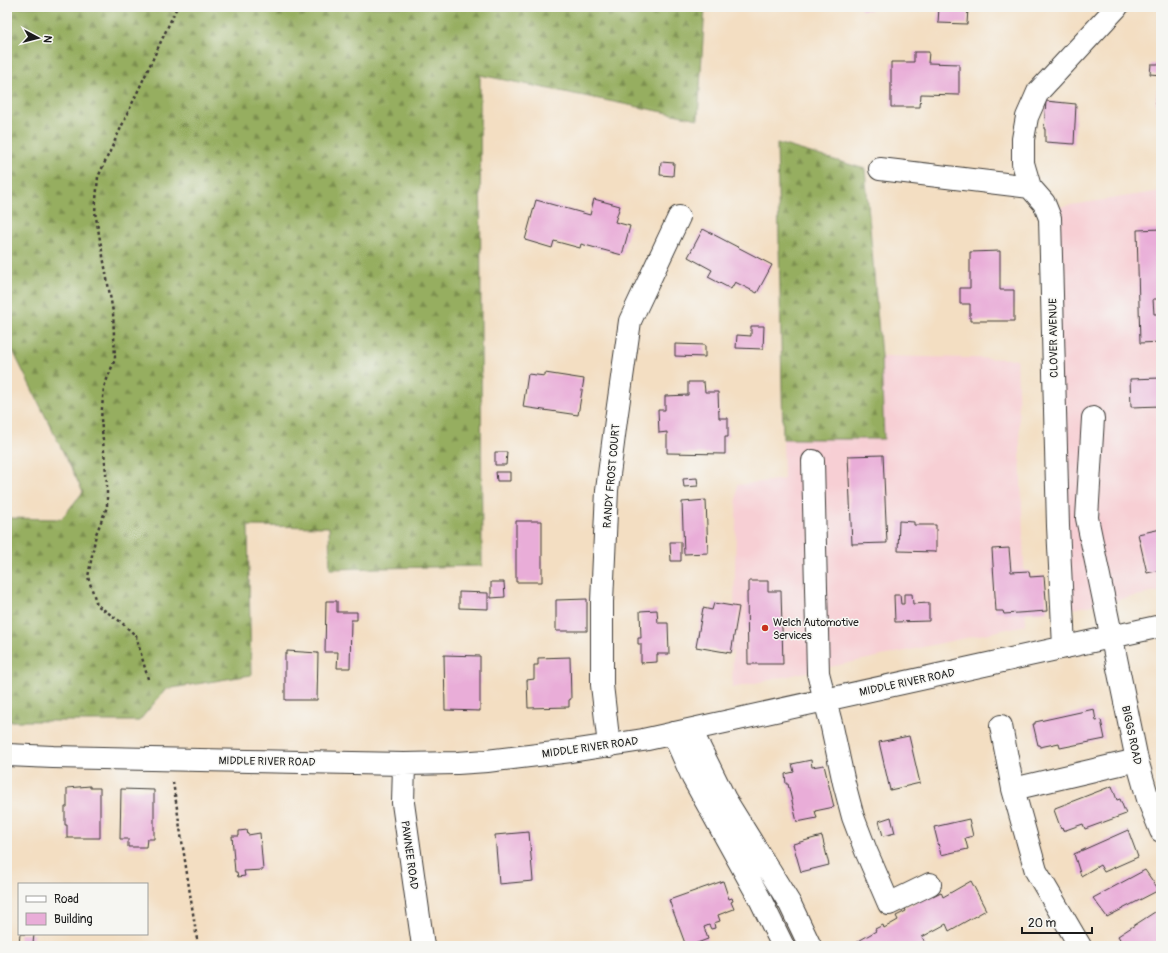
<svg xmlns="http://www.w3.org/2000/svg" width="1168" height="953" viewBox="0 0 1168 953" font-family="Pangolin,sans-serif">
<defs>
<pattern id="forest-firs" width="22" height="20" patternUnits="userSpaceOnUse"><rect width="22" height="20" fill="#96ae60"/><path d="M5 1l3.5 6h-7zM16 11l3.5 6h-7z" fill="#7a8d4e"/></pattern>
</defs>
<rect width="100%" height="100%" fill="#f6f6f2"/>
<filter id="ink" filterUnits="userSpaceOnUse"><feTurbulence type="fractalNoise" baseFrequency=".025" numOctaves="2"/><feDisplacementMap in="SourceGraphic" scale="8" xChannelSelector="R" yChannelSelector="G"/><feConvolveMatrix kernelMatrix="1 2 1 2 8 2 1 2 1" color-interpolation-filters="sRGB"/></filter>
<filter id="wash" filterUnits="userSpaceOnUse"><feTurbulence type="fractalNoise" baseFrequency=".012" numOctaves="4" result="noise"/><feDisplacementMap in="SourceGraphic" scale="16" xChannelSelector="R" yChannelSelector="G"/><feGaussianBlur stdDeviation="0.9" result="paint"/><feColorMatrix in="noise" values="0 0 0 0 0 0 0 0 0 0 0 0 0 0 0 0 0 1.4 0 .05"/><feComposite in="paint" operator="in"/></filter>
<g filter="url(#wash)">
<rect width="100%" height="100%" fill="#f3dec2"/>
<path fill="#f7cfd4" d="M1161 191V591L1067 610 1052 208Z
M881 356 1017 359 1026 625 732 688 737 485 784 479 783 439H884Z"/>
<path fill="url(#forest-firs)" stroke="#59653e" d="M7 7H705L698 119 480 75 482 566 330 569 329 527 248 526 251 675 166 689 139 721H7V518L61 519 83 492 7 339Z
M777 143 865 169 881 356 884 439H783Z"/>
<g id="blocks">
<path fill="#e9add8" d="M861 7H871V10H861Z
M939 7 968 8 967 24 938 23Z
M914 52H929L928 63 959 64V95L921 94 920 107H891V62H914Z
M1151 64H1161V75L1150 74Z
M1157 90H1161V104H1156Z
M1046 101 1076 104 1074 144 1045 142V129H1044Z
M661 162 674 163 673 176 660 175Z
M594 199 620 206 615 222 630 226 622 255 581 244 580 248 554 241 552 248 525 240 536 200 590 215Z
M703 229 772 265 757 293 735 282 731 289 708 277 712 270 688 257Z
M1161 229V257H1158V270H1161V299H1153L1154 314H1161V342L1140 343 1137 230Z
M1000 251V290H1014V321H970V304H960V288H970V252Z
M751 326H764L763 349 736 348 737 335 751 336Z
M675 344 705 345V357L675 356Z
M545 373 584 379 578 415 523 407 528 374 545 376Z
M1161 378V406L1131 407 1130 379Z
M688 382H704L705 392H718L719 418H728V437H725V454L667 453V432L659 433 658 410H665V396L688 395Z
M495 452H507L506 465H495Z
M883 455 887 543 852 544 848 456Z
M496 472H510V481H497Z
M697 478 698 486 684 487 683 479Z
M706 500 708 553 684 554 682 502Z
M516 521H542V582H516Z
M899 521 914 522V525H936V552L898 551Z
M1161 529V570L1147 573 1138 534Z
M670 542H681V561H671Z
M1009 548 1011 572 1029 571 1030 577 1044 576 1047 611 1004 614 1003 611H996L992 549Z
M749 581H768V591H781L783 664H748L747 592H749Z
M491 582H504L505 597 491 598Z
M459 592 488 593V609L459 608Z
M904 594H912L913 604 929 603V621L895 622 894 595H900L901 604H904Z
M587 599V631H556V600Z
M326 601H337V612H357V620H351L350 668H337L338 652H325Z
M714 603 739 607 731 653 696 647 703 608 712 610Z
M657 610 658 623H668L669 654H657V662L641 663V644H638V638H641L640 611Z
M287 651 318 653 317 700H285V654H287Z
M444 655 480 656V711L445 710Z
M570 657 571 699 569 700V707L528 708 527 680 534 679V665H538V658Z
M1094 709 1096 721 1101 720 1105 739 1060 748 1059 743 1040 747V745H1038L1033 724H1035V722Z
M909 736 920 783 890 790 879 742Z
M811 760 812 767 824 765 834 807 815 811 817 818 797 822 788 784H786L785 774 794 772 792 764Z
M90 786V788H100V838H67V825H65V807H67V788Z
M1112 786 1117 800 1120 799 1126 814 1085 829 1083 824 1063 831 1062 828 1061 829 1054 810 1055 809V808Z
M121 789 154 790V839H147L146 847H128V839H120Z
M891 817 895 833 883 836 879 821Z
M969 819 973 836 965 838 968 849 941 855 934 827Z
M247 830 248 835 260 833 263 870 244 871 245 876 238 877 237 872H235L232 836H239V831Z
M1128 830 1138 857 1104 872 1100 865 1081 876 1074 854Z
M529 832 533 881 499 884 495 835Z
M822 836 829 865 801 872 793 844Z
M1145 870 1159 890 1107 917 1093 898Z
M723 881 729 899 732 898 733 901 731 902 734 909 718 915 720 921 714 923 715 928 711 929 709 925 704 927 708 939 689 946H686L669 900Z
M971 881 986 910 949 931 946 924 922 937 926 944 922 946H857L855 943 876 931 875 929 883 925 884 928 898 920 896 916 906 911 905 908 932 894 933 896 941 892 943 897Z
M1161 908V944L1158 946H1124L1118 936Z
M20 934H34L33 944H19Z"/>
</g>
</g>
<g filter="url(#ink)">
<use href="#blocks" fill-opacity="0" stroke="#3c3935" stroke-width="1"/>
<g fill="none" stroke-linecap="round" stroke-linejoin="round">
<defs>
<path id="minor" d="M880 169 1030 187 1044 203 1050 218 1058 526 1064 647
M1030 187 1023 163V139L1027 117 1038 92 1117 7
M1093 418 1087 518 1137 760 1148 799 1161 831
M813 461 818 673 832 727 844 783 853 817 866 851 889 904 930 884
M1001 726 1013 789 1036 871 1080 946
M691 730 725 799 790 904 810 946
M673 733 693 778 761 901 783 946
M609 746 602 685V602L607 490 616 420 630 321 679 217
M7 755 53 757 404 764 457 763 487 761 571 751 643 740 1161 626
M404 764 403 803 423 946
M1013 789 1137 760"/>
</defs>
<use href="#minor" stroke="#3c3935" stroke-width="24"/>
<path stroke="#3c3935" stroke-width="2.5" stroke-dasharray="3 3" stroke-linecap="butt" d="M148 679 136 636 121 622 97 605 88 577 96 534 107 507V484L101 419 104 387 115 359 113 312 95 212 98 177 177 7
M173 782 198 946"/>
<use href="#minor" stroke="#fff" stroke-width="22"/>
</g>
</g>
<circle fill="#c8321e" stroke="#f6f6f2" stroke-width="1.5" cx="765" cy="628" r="4"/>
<g text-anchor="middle" stroke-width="3" stroke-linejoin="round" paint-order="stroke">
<g font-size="11" fill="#1c1c1c" stroke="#f6f6f2">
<text transform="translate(1053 338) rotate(-91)" y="4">CLOVER AVENUE</text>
<text transform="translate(611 476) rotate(-85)" y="4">RANDY FROST COURT</text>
<text transform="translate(907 682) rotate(-12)" y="4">MIDDLE RIVER ROAD</text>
<text transform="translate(1132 735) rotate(78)" y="4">BIGGS ROAD</text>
<text transform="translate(590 747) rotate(-8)" y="4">MIDDLE RIVER ROAD</text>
<text transform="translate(267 761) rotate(1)" y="4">MIDDLE RIVER ROAD</text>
<text transform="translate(410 855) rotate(82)" y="4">PAWNEE ROAD</text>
</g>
<g font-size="11" fill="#1c1c1c" stroke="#f6f6f2" text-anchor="start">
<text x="773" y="626">Welch Automotive<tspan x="773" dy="13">Services</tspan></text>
</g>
</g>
<rect width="1168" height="953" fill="none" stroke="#f6f6f2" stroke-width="24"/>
<rect x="18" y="883" width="130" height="52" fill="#f6f6f2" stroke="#9f9f9c"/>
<rect x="26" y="896" width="20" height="6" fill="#ffffff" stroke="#9f9f9c"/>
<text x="54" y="903" font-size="12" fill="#1c1c1c">Road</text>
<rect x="26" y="913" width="20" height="12" fill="#e9add8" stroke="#9f9f9c"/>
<text x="54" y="923" font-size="12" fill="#1c1c1c">Building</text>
<g transform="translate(38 38) rotate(97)" stroke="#f6f6f2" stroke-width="3" paint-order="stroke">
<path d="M0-3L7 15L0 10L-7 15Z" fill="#1c1c1c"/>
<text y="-6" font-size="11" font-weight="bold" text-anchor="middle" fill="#1c1c1c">N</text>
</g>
<path d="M1022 927v6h70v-6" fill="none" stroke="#1c1c1c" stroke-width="2"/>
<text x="1028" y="927" font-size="12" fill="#1c1c1c" stroke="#f6f6f2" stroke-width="3" paint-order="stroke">20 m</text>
</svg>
